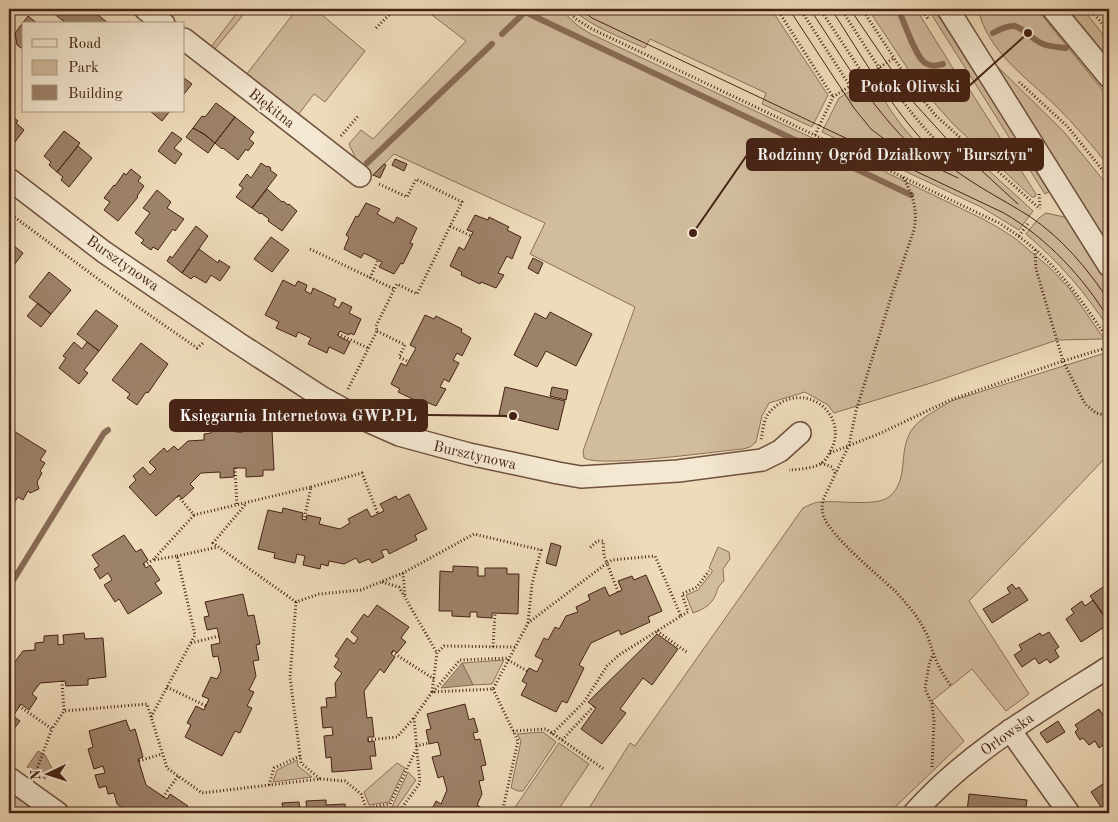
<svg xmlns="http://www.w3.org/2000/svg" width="1118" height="822" viewBox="0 0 1118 822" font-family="'Old Standard TT',serif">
<rect width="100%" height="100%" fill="#eedbba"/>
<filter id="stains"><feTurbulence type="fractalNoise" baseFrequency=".004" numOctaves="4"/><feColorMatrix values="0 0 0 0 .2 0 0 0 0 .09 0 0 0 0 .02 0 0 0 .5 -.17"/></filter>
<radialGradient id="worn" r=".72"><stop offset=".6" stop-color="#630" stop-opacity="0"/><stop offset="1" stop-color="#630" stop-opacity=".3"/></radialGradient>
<path fill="#d1bc9e" stroke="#8b6f59" d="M240 9H248L214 50 211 47Z
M297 9H315L365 51 325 102 314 94 298 115 246 75Z
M424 9H560L578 26 591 34 900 179 983 219 999 228 1016 239 1049 267 1069 288 1104 339 1057 340 931 383 834 413 828 405 805 392 769 403 762 416 756 442 750 447 743 449C717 451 602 468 584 458L583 451 635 307 530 254 545 223 394 154 372 176 356 159 349 144 361 130 373 139 466 41Z
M572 9H771L828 95 812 127 762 104 766 93 650 39 645 48C620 37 592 27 572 9Z
M868 9H916L956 73 954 76 922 90Z
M928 9H934L1050 191 1045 194Z
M978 9H1037L1109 98V167C1093 146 1075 125 1056 106 1026 77 988 52 978 9Z
M1067 9H1083L1109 42V61Z
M992 61 1064 132 1109 187V247Z
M871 78C895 118 907 140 948 166L952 161 961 167 971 154 1033 211 1019 230 981 207 822 132 839 98Z
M966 84 1036 194 1035 197H1032L954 125 929 97Z
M1046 213 1069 218 1109 281V329C1086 293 1059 262 1026 234L1039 218Z
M1109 353V454L969 601 1029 694 1006 711 972 669 932 701 964 741 889 813H586L630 743 635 746 803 508C809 505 815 502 821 502 838 500 875 507 889 497 911 479 896 448 914 427 923 416 939 409 951 401L1102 354Z
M718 547 729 552 730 559 723 569 724 581C715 589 719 590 714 598 709 607 701 610 693 613L686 595 698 590 712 572V570L709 568Z
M504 660 492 684 473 685 462 663Z
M543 732 556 742 523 791H518L511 788 521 741 517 734Z
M559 743 589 764 556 813H511Z
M297 760 298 766 312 777 273 782 277 770Z
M397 763 405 768 389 802 369 805 364 792Z
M408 772 416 780 393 813H372L371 811 392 807Z
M9 792 38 813H9Z"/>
<path fill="#b59c82" stroke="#886b56" d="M462 663 473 685 441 688Z
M38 751 45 755 52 768 45 779 27 767Z"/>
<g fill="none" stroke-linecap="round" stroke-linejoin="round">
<path stroke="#886b56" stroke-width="6" d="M898 9C904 21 915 55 924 62 930 67 936 66 943 64
M993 33C1020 18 1019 30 1039 42 1047 47 1057 47 1066 48
M502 34 525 12 911 195
M367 163 492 44
M9 587 104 433 108 430"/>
</g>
<path fill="#9d826a" stroke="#452214" d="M48 9H90L107 22 105 24H67Z
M28 16 38 24H24V50L17 45 15 33Z
M184 78 192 84 184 94Z
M216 103 235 117 215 143 204 134 193 128 202 116 205 117Z
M150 111H170L162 121Z
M9 114 18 121 16 123 24 130 12 146 9 144Z
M235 117 254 132 249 139 254 143 248 151 246 149 238 160 223 148 222 149 215 143Z
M193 128 204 134 215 143 208 153 186 137Z
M64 131 80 143 57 172 49 165 51 162 44 156Z
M172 132 182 139 174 148 182 154 175 164 158 151Z
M78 146 92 158 69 187 61 180 63 177 57 172Z
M395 159 407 164 404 171 392 165Z
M261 163 267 167 268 166 271 168 270 170 277 175 252 208 236 197 243 188 239 185 247 174 251 178Z
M384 164 386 165 380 178 373 175Z
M131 169 141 177 138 181 144 186 137 196 138 197 118 221 104 210 110 202 104 198 114 185 115 186 124 173 126 175Z
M267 189 282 202 283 201 288 205 289 204 297 211 282 231 268 221 269 219 261 213 260 214 252 208Z
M157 190 171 202 167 208 184 219 175 231 173 229 158 250 153 247 151 250 141 243 144 240 135 233 150 213 143 208Z
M366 203 380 209 377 214 394 223 397 217 417 228 410 243 413 244 403 264 401 263 394 274 379 267 382 262 364 253 361 258 344 249 349 237 346 235 356 216 358 217Z
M475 215 488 220 489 217 509 227 507 230 521 237 512 259 507 256 498 273 504 275 496 288 481 282 480 284 461 275 462 272 450 266 459 247 464 250 473 232 467 230Z
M196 226 208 236 182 273 167 261 170 256 172 258Z
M271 237 289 250 272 272 254 259Z
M9 242 23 253 9 272Z
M199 249 218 263 219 260 230 267 220 281 211 275 206 283 194 276 191 279 182 273Z
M533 258 543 263 538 274 528 268Z
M49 272 71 290 51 314 29 297Z
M283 280 295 286 298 281 307 285 305 291 311 294 313 288 336 299 333 305 339 308 342 302 352 307 349 313 361 319 354 335 350 333 349 335 340 331 338 334V336L350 342 344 354 329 347 327 353 308 344 311 338 298 332 296 337 276 328 279 322 265 315Z
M38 303 51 314 41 327 27 316Z
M96 310 118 326 99 351 77 334Z
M550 312 592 334 576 366 546 351 537 367 514 355 535 313 546 319Z
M425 315 434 319 436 316 462 329 461 332 471 338 462 356 457 353 453 360 459 363 449 382 444 379 440 387 446 389 436 406 426 402 425 405 398 392 400 389 391 384 401 363 406 366 416 348 410 345Z
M74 342 82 349 87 342 99 351 84 370 88 373 79 384 59 368 66 358 63 356Z
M141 343 168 364 148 393 146 392 137 405 127 398 130 394 112 380Z
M505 387 565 401 558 430 499 415Z
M552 387 568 390 566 400 550 396Z
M258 426V431L272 430 274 470H263V476L246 477V468H234V477L220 478V472L201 473 190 484 194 488 182 499 179 495 156 516 129 487 136 480 133 476 143 467 150 475 156 469 149 462 164 448 167 452 174 446 178 450 188 441 204 440V434L211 433V429L236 427V432H243V427Z
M9 428 46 451 40 460 45 463 40 471 42 473 37 482 39 489 30 493 28 491 23 500 18 497 12 506 9 504Z
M409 494 427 529 415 535 417 540 389 554 387 549 381 551 384 557 372 563 369 559 359 563 356 558 344 564 329 561 328 566 321 564 320 569 303 565 305 556 297 554 295 563 274 558 275 553 258 549 268 510 282 513 283 508 303 513 302 519 306 520 307 515 321 518 319 524 340 529 350 523 348 519 367 509 371 517 384 511 380 504 396 496 398 500Z
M124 535 136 552 141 549 148 560 143 564 146 568 150 565 160 580 155 583 162 593 128 614 119 599 115 602 104 585 112 580 108 573 100 579 94 569 99 566 92 555Z
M551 543 561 546 556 566 546 563Z
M453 566 478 567V576H485V568H507V574H519L518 614 492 613V618L477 617V612H470V617L452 616V611H439L440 571 453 572Z
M646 575 662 611 648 617 650 622 621 635 619 630 591 643 579 665 584 668 567 703 562 701 556 712 521 695 527 684 522 681 529 668 537 672 543 660 535 656 544 638 548 640 555 627 559 629 566 616 578 612 576 607 590 600 588 595 605 587 609 596 622 590 618 581 632 576 634 580Z
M1012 584 1016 589 1019 587 1028 600 992 623 983 609 1010 593 1007 588Z
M1103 587 1109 596V612L1104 615 1090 596Z
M243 594 248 616 254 615 260 644 256 645 259 660 253 661 256 676 249 690 254 692 247 706 252 708 240 733 235 731 222 756 185 737 191 725 187 723 196 706 204 710 209 699 202 696 211 677 217 679 221 671 218 656 213 657 211 645 220 643 219 636 217 628 207 630 204 617 209 616 205 602Z
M1093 600 1109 624 1081 642 1066 619 1074 613 1071 609 1082 601 1085 606Z
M377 605 409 627 401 638 406 642 397 653 393 650 391 654 395 657 384 673 380 669 364 691 367 718 372 717 374 737H368V742L374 741 376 756H370L372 769 332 772 331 757 326 758 324 736 333 735 332 727 323 728 321 707H327L326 698 336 697 335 683 342 673 334 667 339 659 335 656 347 638 354 644 358 638 351 632 364 614 368 617Z
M1049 632 1059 647 1055 650 1059 657 1050 663 1047 659 1039 664 1035 658 1022 667 1014 655 1022 650 1019 645 1040 633 1042 636Z
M84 633 85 639 103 638 106 677 88 679V685L66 686 65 681 40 683 32 694 37 698 29 710 21 704 13 716 20 721 13 730 9 728V659L14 663 23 651 35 650V643L44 642V636L58 635V645L64 644 63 635Z
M657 634 678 649 652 685 643 678 620 709 626 713 602 744 581 729 596 708 588 702Z
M465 704 469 720 474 718 478 732 473 733 475 740 480 739 486 765 481 766 484 780 479 781 482 794 477 805 482 808 479 813H430L436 801 441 804 447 790 443 776 438 778 432 757 441 755 438 742 429 744 426 730 431 729 427 714Z
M1099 709 1109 725V731L1105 734 1109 741 1099 748 1095 741 1089 745 1083 738 1080 740 1075 732 1078 729 1075 725Z
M126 720 130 731 135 729 143 757 138 759 146 785 167 799 170 794 188 806 184 810 189 813H129L117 804 114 793 108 794 106 786 99 788 95 775 105 773 103 766 94 769 88 749 93 747 89 731Z
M1058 721 1065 732 1047 743 1040 733Z
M1109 780V813H1105L1091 792Z
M969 794 1027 800 1025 813 967 812Z
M326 800V805L345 804 346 813H274V810L283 809 282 803 299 802 300 812 307 811 306 801Z"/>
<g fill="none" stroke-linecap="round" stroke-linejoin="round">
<defs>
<path id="minor" d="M145 9 164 24
M948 9 1109 266
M1053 9 1109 77
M184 39 360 176
M9 179 104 252 238 343 323 398 354 415 399 435 469 454 558 473 581 477 678 471 762 460 780 451 800 433
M1010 730 1069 813
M9 778 58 813
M914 813C968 752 1041 710 1109 667"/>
</defs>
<use href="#minor" stroke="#6f503e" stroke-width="24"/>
<path stroke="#452214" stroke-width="3" stroke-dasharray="1 2.5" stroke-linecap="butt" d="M557 9 568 12
M566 9 576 19 592 29 999 223C1052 256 1075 291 1109 341
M777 9 833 97
M800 9 850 86
M820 9 865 77
M841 9C877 64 909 120 960 163L972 149
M862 9 913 87 935 115 1040 209
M921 9 929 20
M1090 9 1109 32
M376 28 395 9
M1019 82 1067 126 1109 178
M919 95 966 78
M815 135 833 97 894 58
M341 136 359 115
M903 177C913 195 918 210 914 230L892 294 856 411 849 445 823 500C822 506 822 510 823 515 830 536 878 575 895 591 906 603 918 616 925 631 929 637 930 645 933 652 937 665 944 676 951 686
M1039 194 1040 208
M9 213 105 284 197 348 203 343
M450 226 471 236
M1019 236 1029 222
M310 249 394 289
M1035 250 1036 269 1063 361 1085 404 1096 413 1109 416
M370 278 378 260
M377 331 405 345 399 357 409 362
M338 334 368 348
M348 389 377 331 376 326 397 284 417 294 462 202 416 179 407 197 379 184
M761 439C763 432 763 422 767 416 770 410 778 404 784 401 813 388 844 415 833 446 830 451 828 458 823 462 814 469 800 469 789 470
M830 453 881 433 950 400 1063 361 1109 347
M821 463 832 467 835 473
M235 468 237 506
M311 487 362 473 378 514
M178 496 194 515 311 487 304 520
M245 505 213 543 296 602
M177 556 218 547
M144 565 153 560 194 515
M403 573 405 596
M382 582 399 587 437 653
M681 616 688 612 682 594 697 587 709 571
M657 631 688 653
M191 643 219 636
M493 647 495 613
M392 652 434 679
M508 660 527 671
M62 681 64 711
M167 687 206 706
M493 689 518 741 502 813
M432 692 437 653 444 646 515 647
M433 692 460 660 509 658
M19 706 52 729 64 711 147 704 167 768 202 793 320 779 301 763 290 677 296 602 319 594 361 590 403 573 474 534 541 550 532 584 528 623
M151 717 195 635 177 556 153 560
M513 731 546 729 605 770
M552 734 584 702 607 666 619 655 681 616 655 556 612 560 607 563 618 592
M368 740 397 737 413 719
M562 740 594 706
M416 746 429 743
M139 761 162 754
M932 767 934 721 932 704 925 689 929 665 933 654
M35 774 52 729
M320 779 345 781 361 794 368 813
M269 785 274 768 300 756
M163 797 178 776
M366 808 390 804 416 750
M398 813 420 783 414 718 432 692 493 689 528 623 607 563 604 556 603 541H597L589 549"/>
<use href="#minor" stroke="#f4e8d2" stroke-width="21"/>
<path stroke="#452214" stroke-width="1" d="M580 9 592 18 1004 213C1048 239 1082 276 1109 319
M789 9 854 108 871 129 899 150 958 178
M810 9C845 61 876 117 925 158
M831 9C863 57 897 119 940 158 967 182 999 197 1029 216 1061 237 1088 269 1109 301
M850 9 915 104 946 138 1018 204"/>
</g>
<g text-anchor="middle" stroke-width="5" stroke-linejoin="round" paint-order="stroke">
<g font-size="15" fill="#452214" stroke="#f4e8d2">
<text transform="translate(272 108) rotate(38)" y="5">Błękitna</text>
<text transform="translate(123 263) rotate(35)" y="5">Bursztynowa</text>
<text transform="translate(475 455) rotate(13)" y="5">Bursztynowa</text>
<text transform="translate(1007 734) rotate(-36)" y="5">Orłowska</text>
</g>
</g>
<path fill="none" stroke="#452214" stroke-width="2" d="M1028 33L969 86M693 233L747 155M513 416L427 415"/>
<g fill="#452214" stroke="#f4e8d2" stroke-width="2">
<circle cx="1028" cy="33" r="5"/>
<circle cx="693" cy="233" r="5"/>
<circle cx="513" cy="416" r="5"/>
</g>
<g fill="#452214" stroke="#452214" stroke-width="2">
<rect x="850" y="70" width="119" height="31" rx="5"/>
<rect x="747" y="139" width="296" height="31" rx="5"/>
<rect x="170" y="400" width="257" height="31" rx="5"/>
</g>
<g font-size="16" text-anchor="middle" font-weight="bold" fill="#fff">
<text x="910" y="92">Potok Oliwski</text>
<text x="895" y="160">Rodzinny Ogród Działkowy "Bursztyn"</text>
<text x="298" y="421">Księgarnia Internetowa GWP.PL</text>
</g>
<rect width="1118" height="822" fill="none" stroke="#eedbba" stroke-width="30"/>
<rect x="10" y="10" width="1098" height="802" fill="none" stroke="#452214" stroke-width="2.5"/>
<rect x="15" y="15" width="1088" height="792" fill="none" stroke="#452214"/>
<rect x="22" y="22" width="162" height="90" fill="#f4e8d2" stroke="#ae9986"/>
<rect x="32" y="39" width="25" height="8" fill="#f4e8d2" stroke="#ae9986"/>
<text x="68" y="48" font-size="15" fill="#452214">Road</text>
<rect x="32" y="60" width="25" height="15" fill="#d1bc9e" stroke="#ae9986"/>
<text x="68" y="72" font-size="15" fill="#452214">Park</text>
<rect x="32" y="85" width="25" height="15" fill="#9d826a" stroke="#ae9986"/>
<text x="68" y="98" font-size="15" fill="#452214">Building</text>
<g transform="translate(48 774) rotate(266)" stroke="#f4e8d2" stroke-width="4" paint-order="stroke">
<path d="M0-4L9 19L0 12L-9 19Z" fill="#452214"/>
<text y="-8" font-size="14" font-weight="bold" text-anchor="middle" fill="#452214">N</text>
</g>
<rect width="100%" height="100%" filter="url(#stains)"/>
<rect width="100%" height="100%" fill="url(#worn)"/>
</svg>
